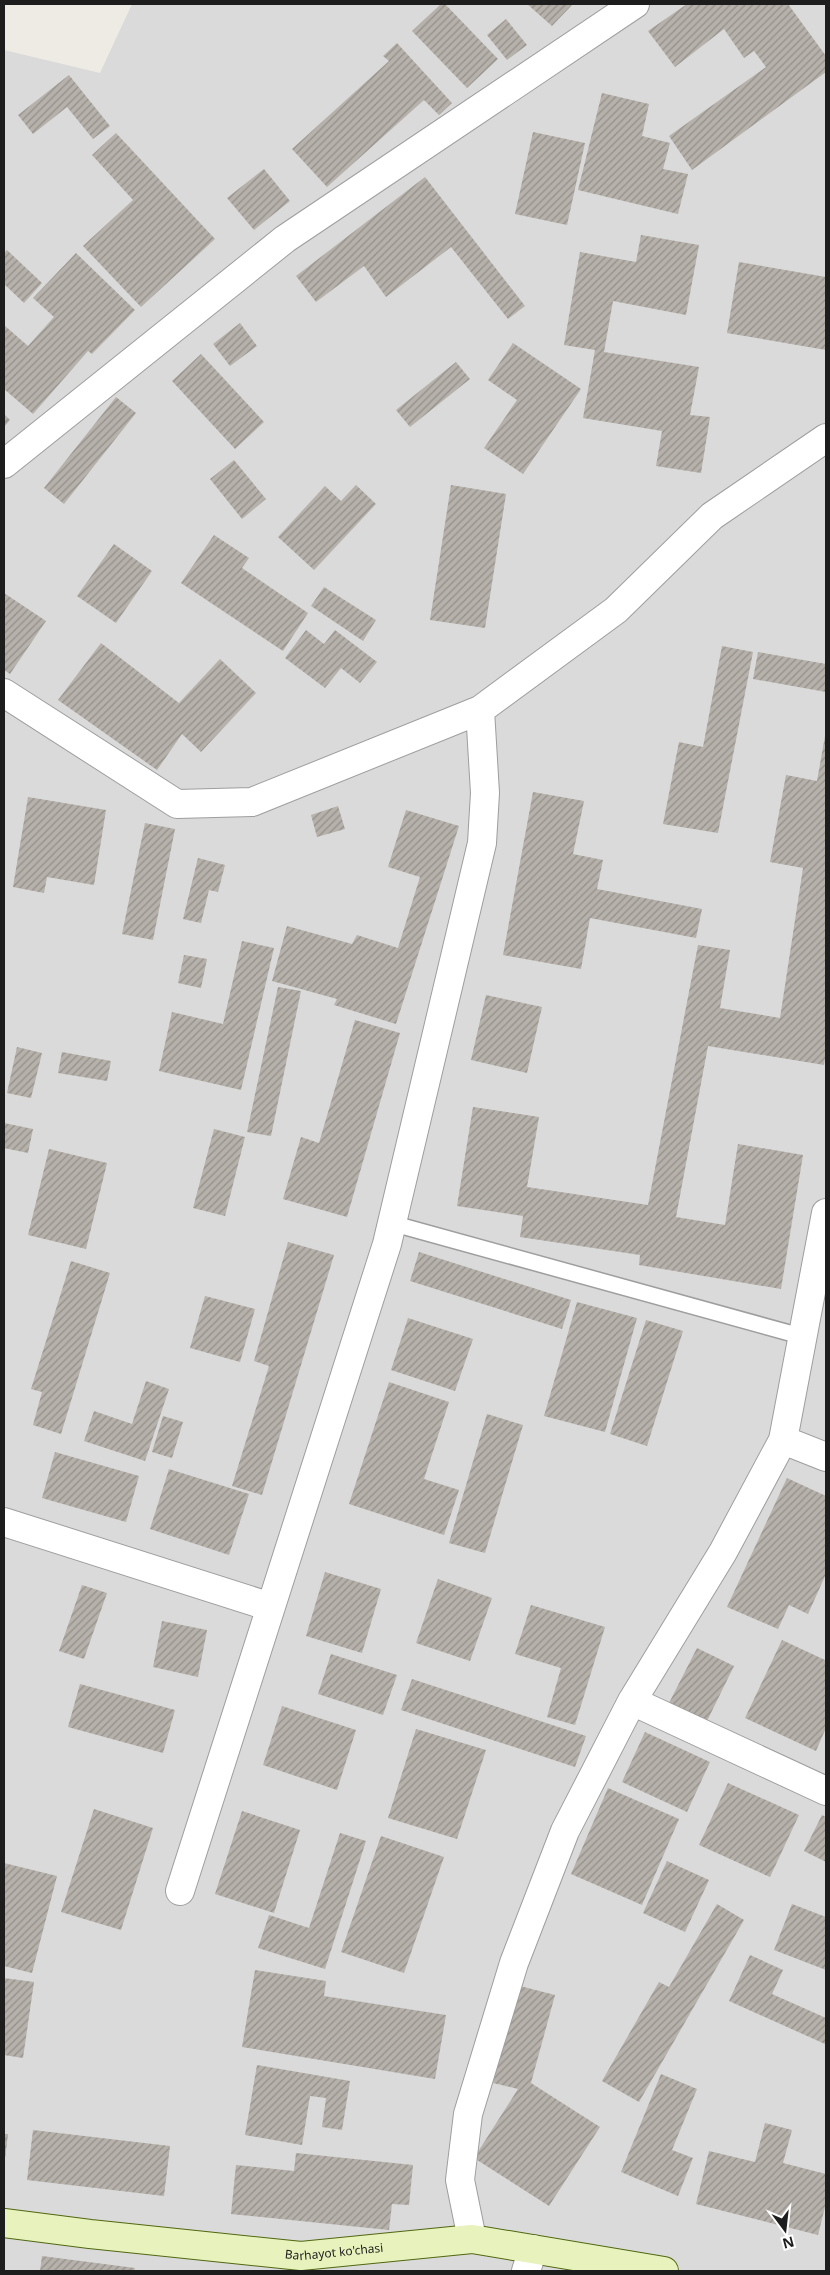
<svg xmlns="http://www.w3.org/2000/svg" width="830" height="2275" viewBox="0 0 830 2275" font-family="'Noto Sans',sans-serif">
<defs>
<pattern id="building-hatch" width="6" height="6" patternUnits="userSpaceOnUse" patternTransform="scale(1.25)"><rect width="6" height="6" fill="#b6b1aa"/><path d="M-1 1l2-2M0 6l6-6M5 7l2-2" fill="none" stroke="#938f8a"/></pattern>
</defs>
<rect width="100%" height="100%" fill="#edebe3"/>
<path fill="#dbdada" d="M132 4H826V2271H4V50L100 73Z"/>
<path fill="url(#building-hatch)" d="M441 4H445L498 59 467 88 412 31Z
M527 4H573L552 26Z
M687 4H788L826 56V72L692 170 669 136 766 67 754 51 744 58 724 29 675 67 648 31Z
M506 19 527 45 507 60 487 35Z
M397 43 452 103 439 115 424 100 327 187 292 149 389 61 383 56Z
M69 75 110 126 93 139 67 107 33 134 18 115Z
M602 93 649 104 642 136 670 143 663 169 688 174 678 214 578 190Z
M533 132 585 143 567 225 515 214Z
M116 133 215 239 141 307 83 246 133 200 92 155Z
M264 169 290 201 254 230 227 198Z
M425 177 525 306 508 319 451 247 386 297 364 266 316 302 296 276Z
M641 235 699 245 686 315 613 301 604 352 699 367 690 415 710 417 701 473 656 466 662 431 583 418 595 350 564 345 580 252 636 262Z
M7 250 42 283 24 303 4 284V253Z
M76 253 135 310 92 354 88 351 33 414 4 389V325L28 346 54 317 33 298Z
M739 262 826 277V350L727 333Z
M240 323 257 346 230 366 213 344Z
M513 343 581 389 523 474 484 448 517 400 488 380Z
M201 354 264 422 235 449 172 381Z
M456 362 470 379 410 427 396 410Z
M116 397 136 413 64 504 44 488Z
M4 414 10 420 4 427Z
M234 460 266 499 242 519 210 479Z
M356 485 376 504 314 570 278 537 325 486 341 501Z
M451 485 506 494 485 628 430 620Z
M214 535 249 558 242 568 308 613 283 651 181 583Z
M114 544 152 571 116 623 77 596Z
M324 587 376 620 363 641 311 606Z
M4 593 46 621 10 674 4 670Z
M306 630 324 644 335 630 377 662 360 683 341 668 325 688 285 658Z
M101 643 179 703 220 659 256 693 201 752 182 734 157 770 58 700Z
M722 646 753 652 718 833 663 824 679 742 703 747Z
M758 652 826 664V692L753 679Z
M825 736 826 1052 824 1065 708 1046 676 1217 725 1225 738 1144 803 1155 781 1289 639 1265 640 1255 520 1237 523 1216 457 1206 473 1107 539 1117 527 1187 648 1205 698 945 730 950 720 1008 780 1018 803 868 770 862 786 775 817 781Z
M533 792 584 801 573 854 603 860 597 889 702 909 696 938 590 918 581 969 503 955Z
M28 797 106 810 94 885 47 877 44 893 13 887Z
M338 806 345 829 317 837 311 815Z
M406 810 459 826 396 1024 334 1005 337 999 272 981 287 926 352 944 357 935 398 948 420 877 388 867Z
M145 823 175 829 153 940 122 934Z
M198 858 225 865 218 892 209 890 201 923 183 919Z
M242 941 274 948 241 1090 159 1071 172 1012 223 1024Z
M184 955 207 959 201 988 178 983Z
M278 987 301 991 271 1136 247 1132Z
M486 995 542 1007 527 1073 471 1060Z
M355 1020 400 1033 347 1217 283 1199 301 1137 319 1143Z
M17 1047 42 1053 31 1098 7 1093Z
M62 1052 111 1061 107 1081 58 1073Z
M4 1123 33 1129 28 1153 4 1148Z
M214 1129 245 1137 225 1216 193 1208Z
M49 1149 107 1163 86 1249 28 1235Z
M288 1242 334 1255 262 1495 232 1486 269 1366 254 1361Z
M419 1252 571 1300 562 1329 410 1281Z
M71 1261 110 1273 61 1434 33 1425 42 1392 31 1389Z
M205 1296 255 1309 240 1362 190 1348Z
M577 1302 637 1318 605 1432 544 1416Z
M408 1318 473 1339 455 1391 391 1370Z
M646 1320 683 1331 647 1446 610 1434Z
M146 1381 169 1389 145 1461 84 1441 94 1411 132 1424Z
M389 1382 449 1402 424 1479 459 1490 444 1535 349 1504Z
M487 1414 523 1425 485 1553 449 1543Z
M163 1416 183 1422 172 1458 152 1452Z
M55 1452 139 1476 126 1522 42 1498Z
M169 1469 249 1494 229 1555 150 1529Z
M787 1478 826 1496V1574L808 1614 789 1605 778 1629 727 1607Z
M325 1572 381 1589 362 1653 306 1636Z
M438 1579 492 1598 470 1661 416 1643Z
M82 1585 107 1593 84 1659 59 1651Z
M531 1605 605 1627 575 1725 547 1717 561 1668 515 1654Z
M162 1621 207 1630 198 1677 153 1667Z
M782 1640 825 1660 826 1656V1728L816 1751 745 1718Z
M697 1648 734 1666 707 1721 669 1703Z
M331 1654 397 1675 383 1715 318 1694Z
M412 1679 586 1736 575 1767 401 1710Z
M80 1684 175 1710 163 1753 68 1727Z
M282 1706 356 1730 337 1790 263 1765Z
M416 1729 486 1750 457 1839 388 1818Z
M645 1732 710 1762 687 1812 622 1782Z
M728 1783 799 1815 770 1877 699 1845Z
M608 1788 679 1819 642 1905 571 1874Z
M94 1809 153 1828 121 1930 61 1912Z
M242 1811 300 1830 274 1913 215 1894Z
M822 1815 826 1817V1862L804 1851Z
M340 1833 366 1841 325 1969 258 1948 269 1915 309 1928Z
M381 1836 444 1857 404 1973 341 1952Z
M667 1861 709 1880 685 1932 643 1913Z
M4 1863 57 1876 32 1973 4 1966Z
M717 1904 744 1920 639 2102 602 2081 659 1982 669 1987Z
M792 1904 826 1917V1970L774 1950Z
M750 1955 783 1970 772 1994 826 2018 825 2044 729 2001Z
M255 1970 326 1981 324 1996 446 2015 435 2079 242 2047Z
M4 1978 34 1982 23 2058 4 2055Z
M520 1986 555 1995 531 2083 600 2127 549 2206 474 2158 518 2089 493 2083Z
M257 2065 350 2081 342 2130 322 2127 326 2098 310 2096 302 2145 245 2135Z
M661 2074 697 2089 672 2150 693 2158 678 2196 621 2172Z
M765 2123 792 2130 783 2163 826 2174V2203L818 2235 696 2204 709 2151 755 2162Z
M33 2130 170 2146 164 2196 27 2180Z
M4 2134H8L5 2159H4Z
M296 2153 413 2165 409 2205 392 2204 389 2230 231 2214 236 2165 294 2171Z
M42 2256 135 2268 134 2271H40Z"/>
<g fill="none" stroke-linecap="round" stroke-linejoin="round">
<defs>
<path id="lane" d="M391 1223 804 1337"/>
<path id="street" d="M4 464 285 239 635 4
M4 693 177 804 252 802 480 710 616 610 712 516 826 438
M783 1440 826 1457
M4 1522 271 1607
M632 1701 826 1791
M180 1891 387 1244 482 843 485 793 480 710
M472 2239 460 2180 468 2114 514 1963 565 1831 632 1701 723 1552 783 1440 826 1213
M526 2271 533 2249"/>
<g id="secondary">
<path id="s1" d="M4 2223 90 2234 301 2256 472 2239 664 2271"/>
</g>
</defs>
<use href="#lane" stroke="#9e9e9e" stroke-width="18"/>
<use href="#street" stroke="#9e9e9e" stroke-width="30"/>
<use href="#secondary" stroke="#516710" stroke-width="30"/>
<use href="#lane" stroke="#fff" stroke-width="15"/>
<use href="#street" stroke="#fff" stroke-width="28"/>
<use href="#secondary" stroke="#e7f2bc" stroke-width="28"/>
</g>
<g text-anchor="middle" stroke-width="4.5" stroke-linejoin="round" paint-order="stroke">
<g font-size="12" fill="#1d1d1d" stroke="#fff">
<text dy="4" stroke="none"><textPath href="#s1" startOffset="332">Barhayot ko'chasi</textPath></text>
</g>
</g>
<rect width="830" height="2275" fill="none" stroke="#1d1d1d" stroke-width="10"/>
<g transform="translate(785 2230) rotate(165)" stroke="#ffffff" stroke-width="4" paint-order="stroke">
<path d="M0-4L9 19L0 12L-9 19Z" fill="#1d1d1d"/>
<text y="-8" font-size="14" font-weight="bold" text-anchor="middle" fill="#1d1d1d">N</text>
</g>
</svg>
